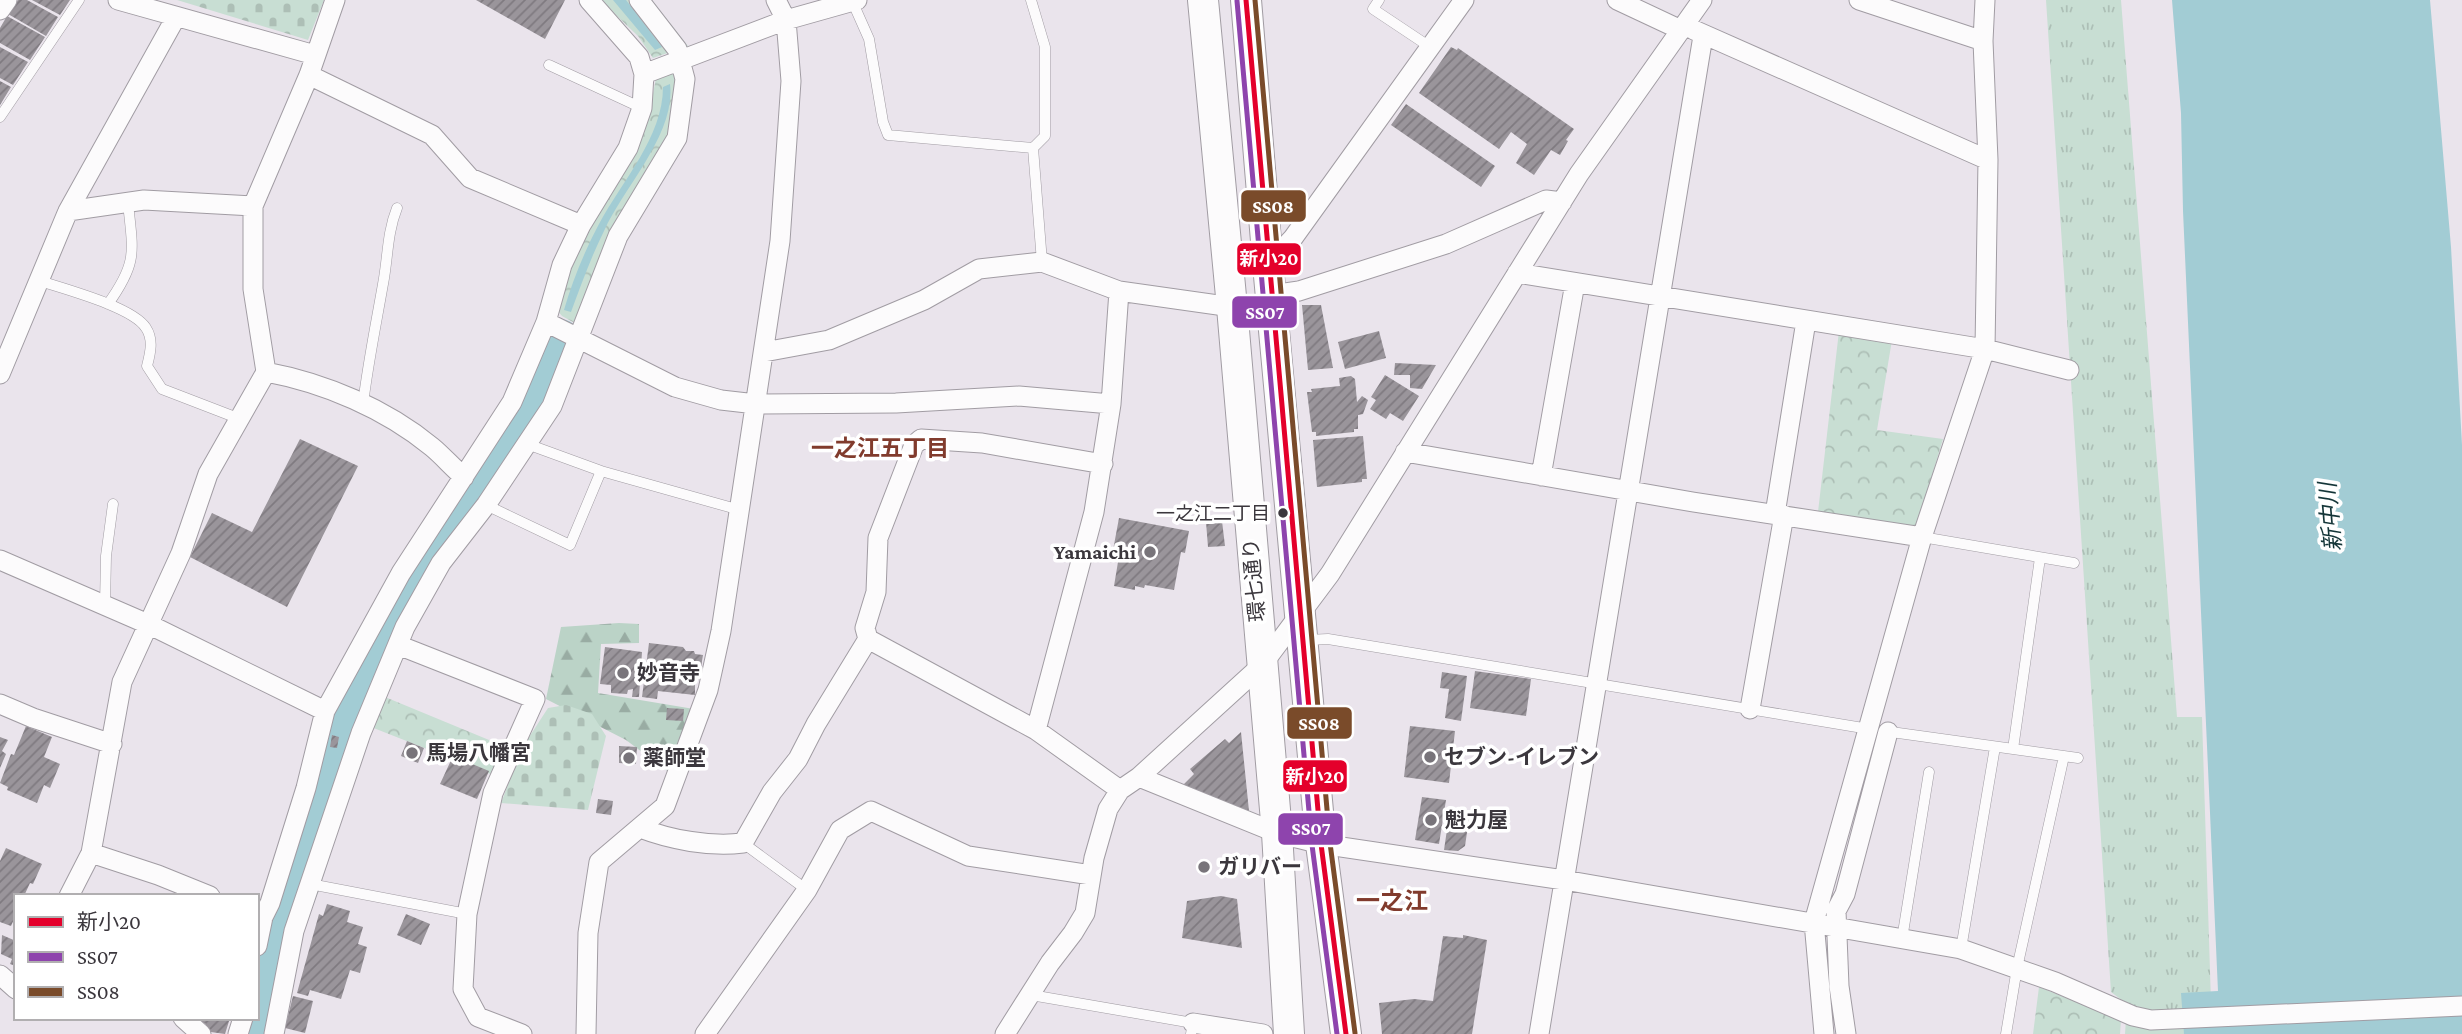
<svg xmlns="http://www.w3.org/2000/svg" width="2462" height="1034" viewBox="0 0 2462 1034" font-family="'Crimson Pro','Noto Sans JP',serif">
<defs>
<pattern id="grass-tufts" width="24" height="20" patternUnits="userSpaceOnUse" patternTransform="scale(1.75)"><rect width="24" height="20" fill="#c8ded3"/><path d="M3 7l-1-3M5 7V3M7 7l1-3M15 17l-1-3M17 17v-4M19 17l1-3" fill="none" stroke="#adbfb6"/></pattern>
<pattern id="forest-firs" width="22" height="20" patternUnits="userSpaceOnUse" patternTransform="scale(1.75)"><rect width="22" height="20" fill="#bbd3c7"/><path d="M5 1l3.5 6h-7zM16 11l3.5 6h-7z" fill="#99aca3"/></pattern>
<pattern id="cemetery-stones" width="16" height="16" patternUnits="userSpaceOnUse" patternTransform="scale(1.75)"><rect width="16" height="16" fill="#c8ded3"/><path d="M2 7V4a2 2 0 0 1 4 0v3zM10 15v-3a2 2 0 0 1 4 0v3z" fill="#adbfb6"/></pattern>
<pattern id="park-crowns" width="20" height="18" patternUnits="userSpaceOnUse" patternTransform="scale(1.75)"><rect width="20" height="18" fill="#c8ded3"/><path d="M2 6a3 3 0 1 1 6 0M12 15a3 3 0 1 1 6 0" fill="none" stroke="#adbfb6"/></pattern>
<pattern id="building-hatch" width="6" height="6" patternUnits="userSpaceOnUse" patternTransform="scale(1.75)"><rect width="6" height="6" fill="#9a959b"/><path d="M-1 1l2-2M0 6l6-6M5 7l2-2" fill="none" stroke="#7f7a80"/></pattern>
</defs>
<rect width="100%" height="100%" fill="#eae4ec"/>
<path fill="url(#grass-tufts)" d="M2046 0H2121L2177 717H2202L2212 1034H2125L2127 1004 2111 992Z"/>
<path fill="url(#forest-firs)" d="M619 623 639 624V643L601 644 598 693 694 709 670 773 626 740 546 699 561 627Z"/>
<path fill="url(#cemetery-stones)" d="M177 0H324L308 40Z
M566 705 592 714 606 736 588 810 501 803 522 748 548 708Z"/>
<path fill="url(#park-crowns)" d="M600 0H652L688 46 653 58 638 36Z
M693 62 679 140 624 231 589 331 562 316 557 310 569 266 648 120 656 78Z
M1839 331 1892 340 1877 430 1943 439 1916 529 1818 512Z
M548 332 582 347 440 577 410 633 385 697 506 747 493 775 371 727 318 893 292 951 280 1034H248L253 1018H257V989L269 933 332 712 392 602 495 447 534 376Z
M2039 987 2121 1020 2120 1034H2033Z"/>
<path fill="#a2ccd4" d="M613 0H626L662 47 655 50Z
M2172 0H2430L2451 247 2462 445V1034H2184L2181 993 2218 991 2183 211 2181 113Z
M670 84C676 134 624 187 604 231 591 257 581 285 571 312L564 310C572 282 585 250 599 224 622 181 663 137 663 87Z"/>
<g fill="none" stroke-linecap="round" stroke-linejoin="round">
<path stroke="#a2ccd4" stroke-width="42" d="M259 1034 275 946 295 894 346 731 388 621 552 366 560 340"/>
</g>
<path fill="url(#building-hatch)" d="M18 0H27L58 17 46 36 8 14Z
M32 0H70L60 15Z
M476 0H565L545 39Z
M7 16 45 37 30 60 0 43V28Z
M0 47 28 62 13 85 0 78Z
M1451 47 1457 50 1458 48 1574 129 1566 140 1568 141 1560 155 1551 150 1534 175 1516 163 1527 144 1511 132 1499 149 1419 93Z
M0 81 11 87 0 105Z
M1406 104 1495 166 1481 187 1391 125Z
M1302 305H1321L1333 368 1308 370Z
M1379 331 1386 358 1345 369 1338 342Z
M1395 363 1436 365 1422 389 1410 388V375H1394Z
M1385 375 1419 396 1403 421 1390 413 1386 419 1370 409 1376 400 1371 397Z
M1351 376 1355 379 1357 402 1362 396 1368 400 1363 414 1358 415V429H1354V432L1316 436V432H1312L1307 392H1312L1311 389 1340 386 1339 378Z
M1363 436 1367 479H1362V482L1317 487 1313 440Z
M300 439 358 466 287 607 190 557 212 513 252 532Z
M1119 518 1189 531 1185 553 1181 552 1174 590 1145 585 1144 588 1135 586V590L1114 586 1118 562 1111 561Z
M1222 521 1225 546 1208 547 1206 522Z
M649 643 683 647 686 651H694L695 654 703 655 701 667 689 665 688 679 695 680V695L658 691 657 699 642 697Z
M605 647 642 652 639 697H632L633 689 628 690 627 694 611 693V685L600 684Z
M1475 671 1531 679 1526 716 1470 708Z
M1442 672 1467 676 1461 721 1445 718 1449 689 1440 688Z
M667 708 684 709 683 721 666 720Z
M26 726 52 737 44 757 60 764 50 788 44 785 37 803 7 790 8 787 0 783 11 754 14 755Z
M1410 726 1455 731 1449 783 1404 777Z
M1241 732 1249 811 1183 785 1194 774 1190 769 1225 739 1229 743Z
M332 735 339 737 337 748 330 747Z
M0 737 8 740 2 751 6 754 0 768Z
M407 741 424 748 418 763 401 756Z
M619 746 637 747 636 764 619 763Z
M453 756 489 771 477 799 440 784Z
M1422 797 1446 800 1439 844 1415 840Z
M598 799 613 801 611 815 596 813Z
M1450 809 1470 812 1465 846 1458 851 1444 850Z
M6 848 42 864 33 884 30 883 24 896H16V915L11 926 0 922V861Z
M1221 896 1237 899 1242 948 1182 938 1187 901Z
M327 904 350 911 347 922 363 927 358 944 367 947 360 973 350 970 341 999 310 990 308 996 297 993 319 914 323 916Z
M406 914 430 924 421 945 397 935Z
M2 935 16 941V966L10 964 12 959 1 954Z
M1463 935 1487 940 1472 1034H1382L1379 1003 1414 999 1433 1001 1443 936 1463 938Z
M293 996 313 1001 305 1033 285 1028Z
M202 1018H230L225 1034 211 1032 206 1027V1024L201 1022Z"/>
<g fill="none" stroke-linecap="round" stroke-linejoin="round">
<defs>
<path id="lane" d="M1031 0 1045 47V136L1033 148
M1379 0 1373 9 1430 47
M853 3 869 39 883 122 888 135 1033 148 1042 262
M549 65 642 108
M0 117 79 0
M40 281C64 289 133 307 146 328 154 340 150 354 147 366L162 389 240 419
M108 304C138 262 133 252 128 203
M363 404C368 363 376 324 383 284 388 258 387 233 397 208
M527 444 601 471
M486 505 570 545 601 471 740 510
M1922 537 2074 563
M105 605 106 556 113 504
M1307 640 1328 639 1869 729
M1884 731 2078 758
M2013 749 2040 558
M743 843 807 890
M310 884 467 914
M1902 939 1929 772
M1961 949 1995 747
M1031 995 1193 1023 1191 1034
M2006 1034 2017 968 2064 756"/>
<path id="street" d="M118 0 315 55
M1617 0 1681 30
M1859 0 1983 41
M0 10 7 0
M1694 30 1988 160
M644 74 786 20 857 0
M309 75 432 135 470 178 581 225
M68 211 144 200 253 206
M1268 265 1293 238 1464 0
M1517 273 1985 349 2069 370
M1119 291 1111 404 1094 512 1036 730 1120 790
M1271 295 1299 291 1446 244 1546 200 1562 202
M546 322 675 387 721 400 756 404 896 403 1019 396 1111 404
M764 352 829 340 924 300 979 269 1042 262 1119 291 1232 307
M266 372C325 383 386 409 432 447 443 456 453 468 464 477
M0 374 68 211 176 17
M1405 452 1693 502 1922 537
M1541 476 1575 283
M1775 514 1806 321
M0 560 150 625 325 711
M868 639 1036 730
M398 645 535 699 493 793 467 914 463 989 478 1017 522 1034
M0 704 33 718 112 744
M1750 709 1784 515
M1139 777 1277 833 1321 844 1564 880 1961 949 2055 982 2133 1016 2151 1020 2462 1006
M640 828C671 840 710 847 743 843L772 792 798 759 816 724 868 639 865 628 876 592 878 538 914 445 921 439 982 443 1103 464
M91 853 158 875 210 896
M69 896 91 853 122 682 181 553 208 474 266 372 253 289V206L309 75 335 0
M257 946 263 917 270 903 306 788 325 711 401 573 512 402 546 322 562 265 581 225 628 148 642 108 644 74 639 57 589 0
M0 975 16 989
M183 1018 201 1034
M1193 1023 1263 1034
M238 1034 243 1018
M274 1034 294 931 361 733 405 627 441 563 486 505 552 406 618 236 677 138 685 79 677 49 639 0
M586 1034 588 933 599 862 665 806 708 690 721 631 780 241 791 81 786 20 776 0
M705 1034 807 890 840 830 871 811 968 856 1091 875
M1005 1034 1050 963 1073 933 1085 913 1094 858 1108 809 1120 790 1139 777 1262 665 1330 574 1579 174 1702 0
M1539 1034 1703 36
M1824 1034 1814 922 1922 537 1985 349 1988 160 1983 41 1985 0
M1846 1034 1839 986 1836 911 1845 894 1888 732"/>
<path id="primary" d="M1203 0 1232 307 1277 833 1289 1034
M1246 0 1268 265 1321 844 1346 1034"/>
</defs>
<use href="#lane" stroke="#a19ca3" stroke-width="11"/>
<use href="#street" stroke="#a19ca3" stroke-width="21"/>
<use href="#primary" stroke="#a19ca3" stroke-width="32"/>
<use href="#lane" stroke="#fcfbfc" stroke-width="10"/>
<use href="#street" stroke="#fcfbfc" stroke-width="19"/>
<use href="#primary" stroke="#fcfbfc" stroke-width="30"/>
<defs>
<path id="bus-1" d="M1246 0 1321 844 1346 1034"/>
<path id="bus-2" d="M1237 1 1312 845 1337 1034"/>
<path id="bus-3" d="M1255 0 1330 843 1355 1033"/>
</defs>
<use href="#bus-1" stroke="#fff" stroke-width="10"/>
<use href="#bus-2" stroke="#fff" stroke-width="10"/>
<use href="#bus-3" stroke="#fff" stroke-width="10"/>
<use href="#bus-1" stroke="#e4002b" stroke-width="5"/>
<use href="#bus-2" stroke="#8e44ad" stroke-width="5"/>
<use href="#bus-3" stroke="#7a4b2a" stroke-width="5"/>
</g>
<circle fill="#3b373d" stroke="#fff" stroke-width="2.5" cx="1283" cy="513" r="6"/>
<g fill="#78747a" stroke="#fff" stroke-width="2.5">
<circle cx="1150" cy="552" r="7"/>
<circle cx="623" cy="673" r="7"/>
<circle cx="412" cy="753" r="7"/>
<circle cx="1430" cy="757" r="7"/>
<circle cx="629" cy="758" r="7"/>
<circle cx="1431" cy="820" r="7"/>
<circle cx="1204" cy="867" r="7"/>
</g>
<g text-anchor="middle" stroke-width="7" stroke-linejoin="round" paint-order="stroke">
<g font-size="19" fill="#3b373d" stroke="#fff" text-anchor="end">
<text x="1270" y="520">一之江二丁目</text>
</g>
<g font-size="21" font-weight="bold" fill="#3b373d" stroke="#fff" text-anchor="start">
<text x="1136" y="559" text-anchor="end">Yamaichi</text>
<text x="637" y="680">妙音寺</text>
<text x="426" y="760">馬場八幡宮</text>
<text x="1444" y="764">セブン-イレブン</text>
<text x="643" y="765">薬師堂</text>
<text x="1445" y="827">魁力屋</text>
<text x="1218" y="874">ガリバー</text>
</g>
<g font-size="21" fill="#3b373d" stroke="#fff">
<text transform="translate(1254 580) rotate(-95)" y="7">環七通り</text>
</g>
<g font-size="23" font-weight="bold" fill="#813b2d" stroke="#fff">
<text x="880" y="456">一之江五丁目</text>
</g>
<g font-size="23" font-style="italic" fill="#143538" stroke="#fff">
<text transform="translate(2330 517) rotate(-95)" y="8">新中川</text>
</g>
<g font-size="24" font-weight="bold" fill="#813b2d" stroke="#fff">
<text x="1392" y="909">一之江</text>
</g>
</g>
<g stroke="#fff" stroke-width="2.5">
<rect x="1240" y="189" width="67" height="34" rx="7" fill="#7a4b2a"/>
<rect x="1236" y="242" width="66" height="34" rx="7" fill="#e4002b"/>
<rect x="1231" y="295" width="67" height="34" rx="7" fill="#8e44ad"/>
<rect x="1286" y="706" width="67" height="34" rx="7" fill="#7a4b2a"/>
<rect x="1282" y="759" width="66" height="34" rx="7" fill="#e4002b"/>
<rect x="1277" y="812" width="67" height="34" rx="7" fill="#8e44ad"/>
</g>
<g font-size="19" text-anchor="middle" font-weight="bold" fill="#fff">
<text x="1273" y="213">SS08</text>
<text x="1269" y="265">新小20</text>
<text x="1265" y="319">SS07</text>
<text x="1319" y="730">SS08</text>
<text x="1315" y="783">新小20</text>
<text x="1311" y="835">SS07</text>
</g>
<rect x="14" y="894" width="245" height="126" fill="#ffffff" stroke="#b1afb1" stroke-width="2"/>
<rect x="28" y="917" width="35" height="10" fill="#e4002b" stroke="#b1afb1" stroke-width="2"/>
<text x="77" y="929" font-size="21" fill="#3b373d">新小20</text>
<rect x="28" y="952" width="35" height="10" fill="#8e44ad" stroke="#b1afb1" stroke-width="2"/>
<text x="77" y="964" font-size="21" fill="#3b373d">SS07</text>
<rect x="28" y="987" width="35" height="10" fill="#7a4b2a" stroke="#b1afb1" stroke-width="2"/>
<text x="77" y="999" font-size="21" fill="#3b373d">SS08</text>
</svg>
